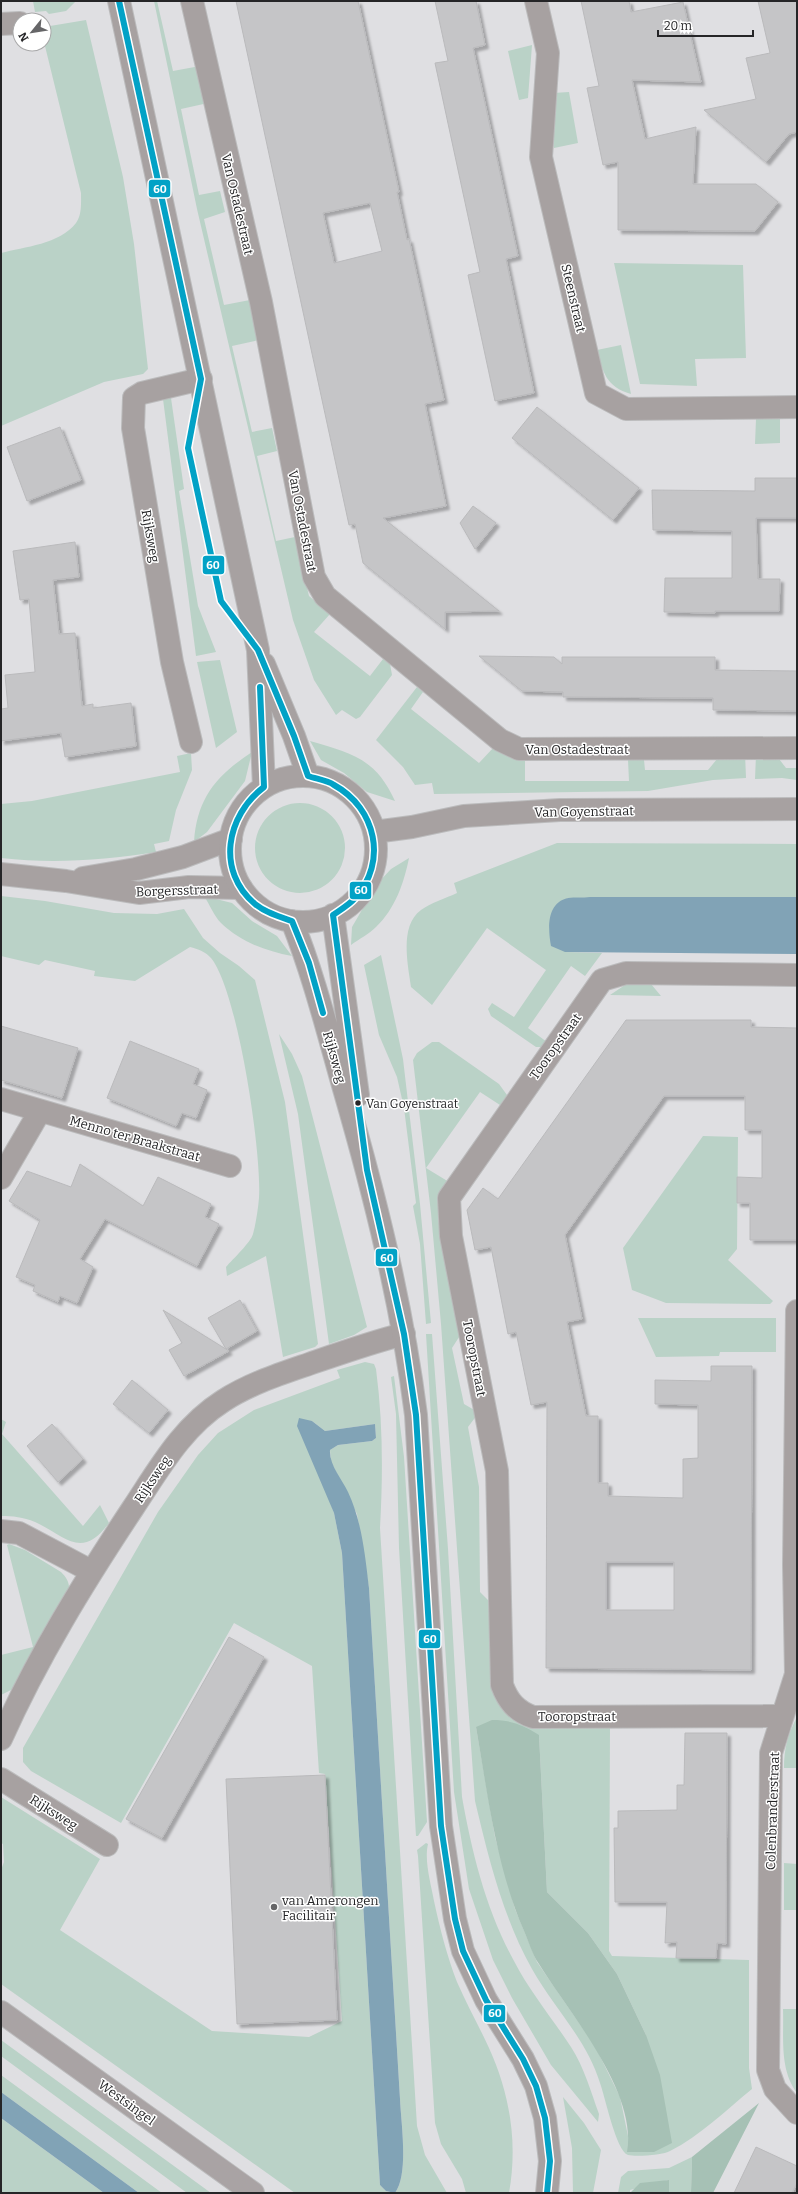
<svg xmlns="http://www.w3.org/2000/svg" width="798" height="2194" viewBox="0 0 798 2194" font-family="Bitter,serif">
<defs>
<filter id="shadow"><feDropShadow dx="3.5" dy="3.5" stdDeviation="1" flood-color="#0004"/></filter>
</defs>
<rect width="100%" height="100%" fill="#dfdfe2"/>
<path fill="#bad2c7" fill-rule="evenodd" d="M33 1H76L66 11 49 14 46 11 35 12Z
M154 1H157L173 71 200 66 208 103 181 109 199 195 220 191 225 212 204 219 224 305 250 300 259 340 232 346 252 432 272 428 277 451 257 456 276 541 295 537 309 596 330 614 314 632 370 676 383 659 390 664 392 675 360 717 356 719 342 710 336 715 314 680 293 620 197 209Z
M86 20 123 177 134 244 148 369 143 374 104 382 1 426V253C24 247 60 244 76 223 82 215 81 203 81 193L44 42V27Z
M532 45 528 98 519 100 508 51Z
M569 92 578 143 554 148 550 127 553 93Z
M614 263 743 265 746 358 695 359 697 386 640 384Z
M621 345 631 394C606 387 603 372 597 350Z
M171 398 184 489 179 491 198 606 216 652 196 656 163 399Z
M756 419H780V443L755 444Z
M220 660 237 732 216 748 197 662Z
M417 687 423 692 411 709 479 763 494 747 511 757 525 760V781H629L628 760H644L645 770H708L722 753H745L746 778 713 780 648 791 434 794 432 783 415 785 403 767 376 740Z
M310 741C352 753 376 759 395 801L367 792 344 773 321 760Z
M252 752 245 781 207 832 194 842C197 798 216 776 252 752Z
M191 753 192 770 176 810 169 841 154 844 156 852C104 860 54 864 1 858V804L32 801 180 772 177 756Z
M756 755H776L786 768H797V780L782 778 755 779Z
M255 848a45 45 0 1 1 90 0a45 45 0 1 1-90 0Z
M557 843 797 844V897L567 898 565 952 602 953 585 976 571 966 528 1028 547 1042 542 1047H536L491 1016 488 1009 492 1003 514 1017 546 970 487 928 432 1005 411 987C408 965 399 926 421 910 431 903 446 898 457 893L454 883Z
M409 858C404 883 395 909 376 927 369 934 359 939 351 945L352 927 377 884 391 869Z
M1 896 45 901 114 913 157 914 184 909 203 938 220 953 239 966 255 980 285 1102 318 1344 315 1347 283 1357 266 1256 227 1276 226 1267C233 1259 251 1242 253 1234 256 1223 258 1209 259 1198 262 1154 238 991 211 958 206 952 198 949 190 947L135 981 94 976 95 971 45 960 39 965 1 956Z
M204 896 232 903 252 921 277 936 292 956C265 951 241 942 221 923 214 916 210 905 204 896Z
M381 955 403 1059 420 1204 431 1323 426 1324 420 1244 413 1206 416 1203 404 1108 397 1077 379 1035 364 965Z
M651 984 661 996 610 995 625 985Z
M279 1034 292 1054 302 1076 367 1327 354 1335 329 1344 298 1114Z
M432 1042H439L499 1084 507 1095 500 1105 480 1092 426 1168 449 1182 438 1203V1218L461 1334 452 1348 464 1404 476 1411 477 1415 468 1427 479 1487 480 1592 490 1602V1682C496 1699 503 1715 520 1723 530 1728 595 1726 610 1726L609 1951 612 1956 749 1960V2068L752 2089C726 2110 700 2136 670 2151 664 2155 636 2157 628 2155 616 2151 605 2096 600 2083 587 2040 554 2008 532 1969 503 1917 489 1860 475 1801L441 1324 431 1213 413 1060 417 1053ZM476 1727 539 1735 547 1892 588 1933 617 1974 646 2035 629 2141 620 2097 595 2046 537 1962 515 1909 495 1837Z
M703 1136 738 1137 737 1249 728 1260 773 1301 770 1304 666 1303 632 1290 623 1248Z
M638 1318H776V1352H720L719 1356 656 1357Z
M426 1334H432L448 1549 462 1797C472 1853 486 1910 514 1961 530 1992 552 2018 571 2047 584 2067 591 2092 599 2114L598 2122 551 2065 512 1998 493 1960 469 1889 454 1792Z
M365 1362 374 1364 376 1369C383 1422 383 1474 380 1528L417 2126 425 2155 447 2193H395C409 2174 401 2123 400 2099L369 1588 357 1514 331 1462 330 1450 338 1445 372 1441 376 1438 375 1424 325 1431 312 1421 325 1488 334 1513 342 1553 380 2185 386 2191 394 2193H295L1 1984V1870L4 1862 3 1844 1 1843V1797L100 1859 60 1930 212 2031 309 2037 342 2021 325 1774 319 1773 312 1666 234 1623 121 1823 31 1771 23 1762V1748L158 1512 198 1455 218 1433 254 1410 340 1378 337 1370Z
M394 1376 404 1457 427 1822 418 1836H416L399 1548 396 1414 391 1377Z
M1 1419 6 1422 2 1434 83 1526 100 1505 109 1523C81 1561 66 1536 35 1522 23 1517 13 1516 1 1516Z
M9 1544 25 1550 61 1572C67 1578 70 1583 69 1592L17 1687 1 1695V1655L33 1647 7 1545Z
M797 1717V1768H784C784 1748 788 1734 797 1717Z
M426 1843 428 1844C424 1861 431 1884 434 1901 440 1929 447 1956 457 1982 467 2005 479 2026 489 2048 510 2094 518 2143 509 2193H466L462 2179 441 2144 435 2123 418 1856 417 1850Z
M784 1863 797 1864V1910H784Z
M783 2009H797V2093C779 2069 784 2037 783 2009Z
M1 2040 211 2193H187L1 2056Z
M1 2075 162 2193H139L1 2092Z
M563 2097 584 2123 601 2150 593 2193H573L572 2148Z
M1 2118 104 2193H1Z
M692 2157 691 2193H669L668 2180 630 2190V2193H618L621 2177 628 2171 669 2168Z"/>
<path fill="#a6c1b5" d="M492 1720C511 1720 523 1725 539 1735L547 1892 588 1933 617 1974 646 2035 660 2075 672 2143 654 2152H627C638 2092 569 2013 539 1964 532 1954 529 1942 524 1931 496 1866 488 1796 476 1727Z
M759 2103 713 2193H691L692 2157Z
M669 2180V2193H630L640 2183Z"/>
<path fill="#81a3b6" d="M590 897H797V954L565 952 551 946C548 929 546 903 568 898 575 897 583 898 590 897Z
M299 1418 312 1421 325 1431 375 1424 376 1438 372 1441 338 1445 330 1450C329 1465 342 1479 348 1492 362 1522 365 1555 369 1588L400 2099C401 2123 409 2174 395 2193L386 2191 380 2185 342 1553 334 1513 297 1426Z
M1 2092 139 2193H104L1 2118Z"/>
<path fill="#c5c5c7" stroke="#bababc" fill-rule="evenodd" filter="url(#shadow)" d="M236 1H358L399 192H397L407 240 409 239 444 400 425 404 446 506 383 518 499 611 445 612V629L363 563 355 524 349 525ZM370 203 382 251 334 263 323 213Z
M435 1H476L485 45 473 48 518 256 506 259 534 393 495 401 468 275 480 272 435 63 448 61Z
M581 1H629L631 12 683 2 701 82 632 80 645 139 696 127 693 184H756L778 202 755 231 618 230V162L603 165 587 88 599 86Z
M758 1H797V132L789 134 766 162 704 110 756 99 746 58 770 53Z
M537 407 639 488 613 520 512 438Z
M60 427 81 480 27 501 7 447Z
M755 478H797V518H756L758 579H780L779 611H715V613L664 612 665 578H732V531L653 530 652 490 755 491Z
M473 506 496 523 475 549 460 523Z
M75 542 79 577 53 580 59 634 75 633 82 706 93 704V708L131 703 136 746 65 757 61 733 1 741V709L8 708 5 675 35 672 29 599 20 600 13 551Z
M479 656 554 657 562 664V657H715V670L797 671V711L713 710V698L563 697V692L522 691Z
M626 1020H751V1027L797 1028V1240H750V1203H737V1177L762 1178V1130H745V1096H664L565 1235 582 1319 567 1322 586 1416H598V1483H608V1496L683 1498V1459L698 1458V1405L655 1404V1380L711 1381V1366H752L751 1670 546 1668 547 1402 531 1405 516 1332 508 1334 491 1247 475 1250 467 1210 483 1188 498 1199ZM606 1562H674V1610H606Z
M1 1026 78 1048 62 1098 1 1080Z
M130 1041 199 1069 193 1084 207 1090 196 1118 182 1113 176 1126 107 1098Z
M80 1164 143 1206 158 1177 211 1204 205 1217 219 1224 197 1266 105 1219 80 1259 93 1267 77 1303 60 1296 58 1302 33 1291 35 1285 16 1277 40 1220 9 1201 27 1171 71 1187Z
M240 1300 257 1331 226 1349 208 1318Z
M163 1310 229 1351 184 1376 169 1350 182 1343Z
M132 1380 168 1410 149 1433 113 1404Z
M52 1424 83 1459 58 1482 27 1446Z
M229 1637 264 1657 162 1838 126 1819Z
M685 1733H727L726 1944 717 1943 716 1958H676L677 1942 665 1943 667 1902H615L614 1828H618V1811L677 1810V1785H684Z
M325 1775 337 2020 237 2024 226 1779Z
M756 2147 797 2166V2183L792 2193H734Z"/>
<g fill="none" stroke-linecap="round" stroke-linejoin="round">
<defs>
<path id="minor" d="M192 1 261 302 314 577 325 596 500 740 519 749 797 748
M536 1 548 53 541 157 596 393 626 409 797 407
M1 24 20 23
M191 742 172 662 133 428 134 398 142 393 201 379
M1 874 66 881 139 893 189 887 241 888
M83 878 136 869 183 857 231 839
M1 1099 230 1166
M1 1178 40 1111
M797 1311 794 1565 796 1674 771 1753 768 2070 775 2089 797 2113
M1 1531 19 1533 91 1571
M781 1716 533 1717C516 1711 508 1701 502 1685L497 1471 451 1236 449 1198 602 980 626 973 797 975
M1 1739C37 1658 84 1582 133 1508 159 1469 182 1427 223 1401 249 1384 280 1374 309 1364 341 1353 372 1342 404 1334
M1 1779 107 1845"/>
<path id="tertiary" d="M119 1 258 650 264 787
M264 664 294 736 308 776
M230 849a73 73 0 1 1 146 0a73 73 0 1 1-146 0Z
M374 832 412 827 464 816 560 810 797 809
M333 915 358 1095
M292 921C314 976 328 1033 344 1089 375 1196 402 1304 416 1415L441 1826 455 1919 463 1951 486 2000 523 2059 536 2086 545 2118 550 2161 547 2193"/>
<path id="primary" d="M1 2012 253 2193"/>
</defs>
<use href="#minor" stroke="#bbbbbc" stroke-width="24"/>
<use href="#tertiary" stroke="#bbbbbc" stroke-width="24"/>
<use href="#primary" stroke="#bbbbbc" stroke-width="24"/>
<use href="#minor" stroke="#a7a1a1" stroke-width="22"/>
<use href="#tertiary" stroke="#a7a1a1" stroke-width="22"/>
<use href="#primary" stroke="#a9a3a4" stroke-width="22"/>
<defs>
<path id="bus-1" d="M119 1 201 379 188 448 221 601 258 650 294 736 308 776C316 779 327 780 334 785 376 808 388 862 355 898 349 905 340 910 333 915L367 1170 404 1334 416 1415 441 1826 455 1919 463 1951 486 2000 523 2059 536 2086 545 2118 550 2161 547 2193
M260 687 264 787C226 816 216 871 255 904 266 913 280 917 292 921L309 963 323 1013"/>
</defs>
<use href="#bus-1" stroke="#fff" stroke-width="9"/>
<use href="#bus-1" stroke="#02a2c6" stroke-width="6"/>
</g>
<circle fill="#252527" stroke="#fff" stroke-width="1.5" cx="358" cy="1103" r="3.5"/>
<circle fill="#666668" stroke="#fff" stroke-width="1.5" cx="274" cy="1907" r="4"/>
<g text-anchor="middle" stroke-width="3" stroke-linejoin="round" paint-order="stroke">
<g font-size="12" fill="#252527" stroke="#fff" text-anchor="start">
<text x="366" y="1108">Van Goyenstraat</text>
</g>
<g font-size="13" fill="#252527" stroke="#fff">
<text transform="translate(238 204) rotate(77)" y="5">Van Ostadestraat</text>
<text transform="translate(574 298) rotate(77)" y="5">Steenstraat</text>
<text transform="translate(303 521) rotate(79)" y="5">Van Ostadestraat</text>
<text transform="translate(151 536) rotate(80)" y="5">Rijksweg</text>
<text x="577" y="754">Van Ostadestraat</text>
<text transform="translate(584 811) rotate(-1)" y="5">Van Goyenstraat</text>
<text transform="translate(177 890) rotate(-2)" y="5">Borgersstraat</text>
<text transform="translate(555 1046) rotate(-54)" y="5">Tooropstraat</text>
<text transform="translate(335 1057) rotate(74)" y="5">Rijksweg</text>
<text transform="translate(135 1138) rotate(16)" y="5">Menno ter Braakstraat</text>
<text transform="translate(475 1358) rotate(79)" y="5">Tooropstraat</text>
<text transform="translate(152 1479) rotate(-56)" y="5">Rijksweg</text>
<text x="577" y="1721">Tooropstraat</text>
<text transform="translate(772 1811) rotate(-88)" y="5">Colenbranderstraat</text>
<text transform="translate(54 1812) rotate(32)" y="5">Rijksweg</text>
<text transform="translate(127 2102) rotate(36)" y="5">Westsingel</text>
</g>
<g font-size="13" fill="#252527" stroke="#fff" text-anchor="start">
<text x="282" y="1905">van Amerongen<tspan x="282" dy="15">Facilitair</tspan></text>
</g>
</g>
<g stroke="#fff" stroke-width="1.5">
<rect x="148" y="179" width="23" height="19" rx="4" fill="#02a2c6"/>
<rect x="202" y="555" width="23" height="20" rx="4" fill="#02a2c6"/>
<rect x="349" y="881" width="23" height="19" rx="4" fill="#02a2c6"/>
<rect x="375" y="1248" width="23" height="19" rx="4" fill="#02a2c6"/>
<rect x="418" y="1629" width="23" height="20" rx="4" fill="#02a2c6"/>
<rect x="483" y="2004" width="23" height="19" rx="4" fill="#02a2c6"/>
</g>
<g font-size="11" text-anchor="middle" font-weight="bold" fill="#fff">
<text x="160" y="193">60</text>
<text x="213" y="569">60</text>
<text x="361" y="894">60</text>
<text x="387" y="1262">60</text>
<text x="430" y="1643">60</text>
<text x="495" y="2017">60</text>
</g>
<rect width="798" height="2194" fill="none" stroke="#252527" stroke-width="4"/>
<g transform="translate(32 32) rotate(240)"><circle r="19" fill="#ffffff" stroke="#a8a8a9"/>
<path d="M0-3L7 15L0 10L-7 15Z" fill="#666668"/>
<text y="-6" font-size="11" font-weight="bold" text-anchor="middle" fill="#252527">N</text>
</g>
<path d="M658 30v6h95v-6" fill="none" stroke="#252527" stroke-width="2"/>
<text x="664" y="30" font-size="12" fill="#252527" stroke="#ffffff" stroke-width="3" paint-order="stroke">20 m</text>
</svg>
